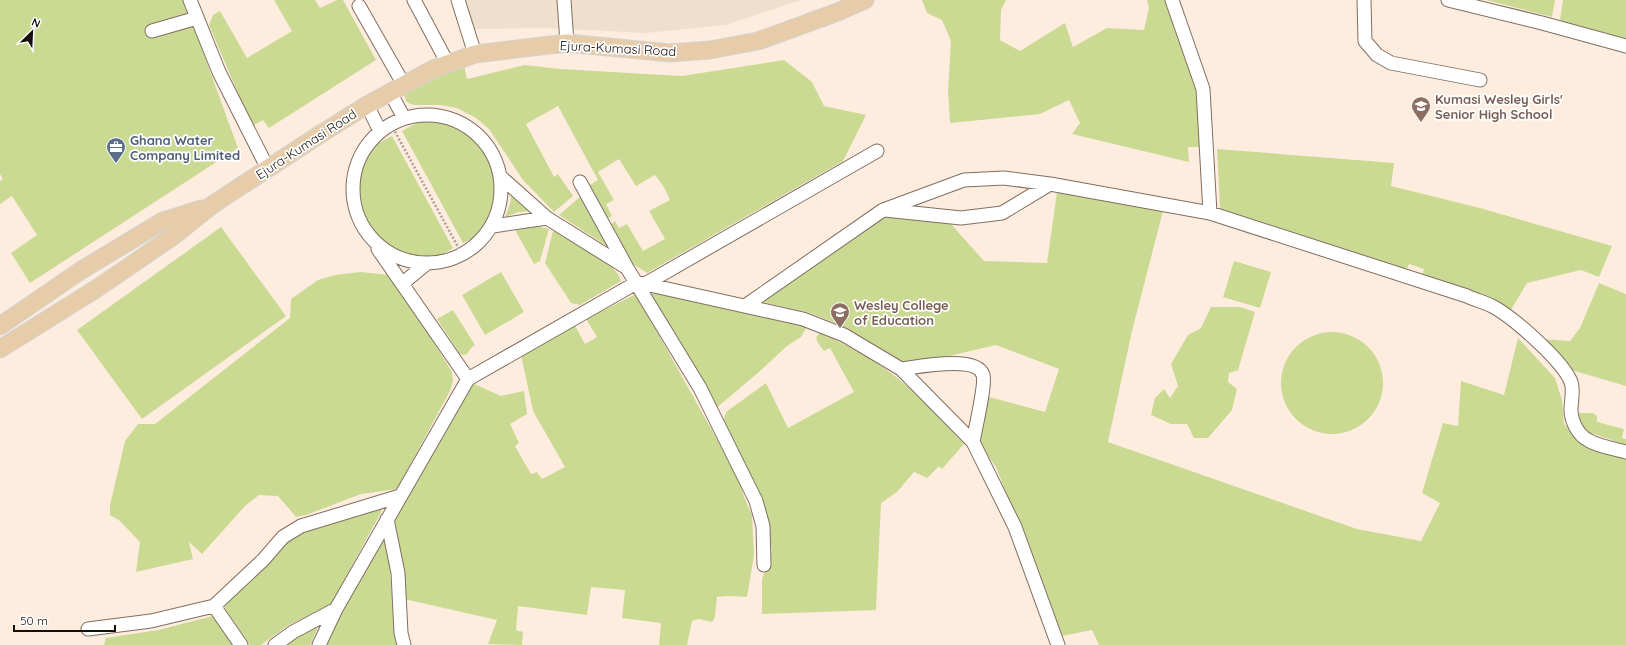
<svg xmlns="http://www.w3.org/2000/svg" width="1626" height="645" viewBox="0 0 1626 645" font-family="Quicksand,sans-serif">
<rect width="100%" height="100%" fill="#feeddf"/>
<path fill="#f0dfcd" d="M459 0H801L726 25 646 33 546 28 470 29Z"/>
<path fill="#cbda93" d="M0 0H184L238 148 30 283 11 253 37 235 12 196 0 204V181L3 179 0 174Z
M274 0H315L320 8 337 0H343L376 60 269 128 263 120 252 126 209 25 213 15 220 11 247 58 292 31Z
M922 0H1006L1001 10 1000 40 1020 51 1065 23 1073 47 1107 28 1144 30 1149 8 1147 0H1169L1196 78 1203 147H1188L1189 162 1072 134 1080 123 1069 100 1040 114 950 123 948 91 951 41 942 20 927 13Z
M1486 0H1555L1552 17Z
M1563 0H1626V43L1560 20Z
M784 60 812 82 824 106 866 115 843 161 647 273 633 264 611 224 615 221 619 228 627 224 643 251 665 239 649 211 670 200 664 187 655 175 636 186 619 159 598 172 614 200 606 204 612 216 607 219 588 186 598 180 558 106 526 124 554 177 558 174 573 196 554 212 523 180 489 129 476 118 457 108 440 105H416L410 104 406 101 403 92 427 77 464 65 467 79 525 65 560 69 682 76Z
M420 121 449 124 473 138 489 160 496 186 492 213 478 236 463 243 402 131Z
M392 136 453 248 438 257 411 255 386 244 368 224 359 199 360 172 373 146Z
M1217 149 1394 163 1391 186 1480 208 1612 246 1599 277 1581 270 1527 283 1511 310 1421 279 1424 269 1409 264 1405 272 1223 212 1220 207Z
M512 190 532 211 519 212 505 217 510 204Z
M1057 192 1163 211 1132 331 1108 442 1357 529 1421 541 1440 503 1422 493 1443 423 1458 426 1461 381 1504 395 1518 338 1555 378 1562 400 1564 424 1578 440 1626 455V645H1099L1092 630 1062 636 996 467 978 443 977 434 989 397 1045 412 1059 369 996 345 915 364 900 363 891 358 861 337 833 322 810 313 766 303 763 301 880 220 888 217 950 223 984 261 1047 263Z
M581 196 610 248 559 215Z
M531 225 549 229 540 261 534 264 515 230 521 226Z
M221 227 286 316 142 419 77 330Z
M553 231C570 237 617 263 621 281L580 305 571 303 545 263Z
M1234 261 1271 272 1260 308 1223 297Z
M360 272 392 275 452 372 453 381 450 391 397 489 361 494 306 515 296 517 278 496 259 495 245 506 202 554 189 542 193 559 136 572 140 542 120 521 110 515V505L125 441 138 424H155L290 318 291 299 318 280 335 275Z
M501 272 524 312 485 335 462 295Z
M1599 283 1626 294V386L1568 369 1540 339 1570 341 1580 328Z
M658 292 805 325 806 328 801 337 787 346 759 372 715 409 651 299V295L654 293Z
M636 294 739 479 744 497 752 515 754 555 747 597 729 596 717 597 715 617 712 622 699 619 692 621 687 645H659L661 623 622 618 625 590 591 587 587 615 518 606 516 630 523 632 522 645 488 644 497 620 404 599 394 515 472 383 501 396 524 391 527 414 510 424 519 443 515 446 531 474 537 472 542 479 565 467 533 411 521 355 574 324 585 344 597 337 586 319Z
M1211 307H1240L1255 312 1238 370 1229 373 1228 382 1237 389 1232 410 1208 438H1194L1187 424H1171L1151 415 1155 398 1164 389 1170 398 1178 386 1171 364 1188 335 1201 328Z
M453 310 475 345 471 348 467 354 463 355 460 354 437 319Z
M1281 383a51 51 0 1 1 102 0a51 51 0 1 1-102 0Z
M820 332C842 343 864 354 884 368 914 389 939 418 964 444L942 469 939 466 927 478 914 472 897 492 881 503 876 610 762 614V579L772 550 768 526 745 463 723 422 726 412 766 383 788 428 854 392 830 348 824 351 818 343 816 338Z
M1577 413H1593L1597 416V422L1624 429 1622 438 1626 439V445L1588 432 1584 429Z
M385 505 331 604 287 626 261 645H250L224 607 292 537 301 533Z
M384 538 387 539 396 641 398 645H323Z
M213 616 235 645H104L106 638 158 630Z
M321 621 310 645H284Z"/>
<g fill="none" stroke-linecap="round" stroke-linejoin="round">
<defs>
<path id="minor" d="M190 0 219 72 268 169
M414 0 448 64
M458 0 475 54
M564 0 567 43
M1172 0 1203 89 1210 213
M1364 0 1365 41 1377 55 1391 63 1480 80
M1448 0 1542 23 1626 46
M359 6 404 85
M152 31 197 18
M390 92 404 118
M367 105 380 131
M353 189a74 74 0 1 1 148 0a74 74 0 1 1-148 0Z
M502 178 547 218 627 268 700 388 756 501 763 526 764 565
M580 182 626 266
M885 210 961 218 1002 213 1050 184
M493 226 547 218
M378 249 468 379
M403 283 426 264
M645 284 803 319 844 335 901 369 973 442 1015 527 1058 645
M745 306 883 210 964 180 1004 178 1050 184 1210 213 1467 296C1475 300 1484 302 1492 306 1513 317 1563 361 1571 382 1574 389 1571 402 1571 410 1571 421 1578 435 1588 440 1597 446 1615 449 1626 452
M901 369C917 367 977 355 983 375 986 384 975 430 973 442
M387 519 398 573 401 633 404 645
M214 606 241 645
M88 629 151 621 214 606 263 560 283 537 301 526 400 496
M275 645 293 632 336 609
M319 645 336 609 468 379 636 283 645 284 877 151"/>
<path id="major" d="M0 326 80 271 163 221 201 209
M0 349 96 289 172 237 212 205 319 135 367 105 433 69 475 54 567 43 670 53 710 50 758 41 835 13 865 0"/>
</defs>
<use href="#minor" stroke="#816e5f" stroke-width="15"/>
<use href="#major" stroke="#d5d4d3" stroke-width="19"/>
<path stroke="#ab9e93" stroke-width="2.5" stroke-dasharray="2 2" stroke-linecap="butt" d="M393 128 463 256"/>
<use href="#minor" stroke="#fff" stroke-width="13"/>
<use href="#major" stroke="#e6cca8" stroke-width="17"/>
</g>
<defs>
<symbol id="school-pin" viewBox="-11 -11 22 30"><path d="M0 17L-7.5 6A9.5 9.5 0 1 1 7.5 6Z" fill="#8d6e63" stroke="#fff"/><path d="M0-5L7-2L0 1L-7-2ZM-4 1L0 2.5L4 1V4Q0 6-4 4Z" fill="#fff"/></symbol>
<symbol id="office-pin" viewBox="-11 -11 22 30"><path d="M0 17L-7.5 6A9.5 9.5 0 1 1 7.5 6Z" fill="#5c6f8a" stroke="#fff"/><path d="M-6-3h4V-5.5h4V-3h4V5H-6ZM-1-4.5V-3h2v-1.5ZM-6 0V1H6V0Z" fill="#fff"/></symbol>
<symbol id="university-pin" viewBox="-11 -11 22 30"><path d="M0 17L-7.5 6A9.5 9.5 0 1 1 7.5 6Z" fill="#8d6e63" stroke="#fff"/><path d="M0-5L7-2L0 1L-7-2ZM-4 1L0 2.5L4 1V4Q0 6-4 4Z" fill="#fff"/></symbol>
</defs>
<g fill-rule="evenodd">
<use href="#school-pin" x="1410" y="95" width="22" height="30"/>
<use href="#office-pin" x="105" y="136" width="22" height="30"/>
<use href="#university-pin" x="829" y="301" width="22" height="30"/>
</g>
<g text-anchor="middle" stroke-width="3.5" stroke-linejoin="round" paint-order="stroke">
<g font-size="13" fill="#150f09" stroke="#fff">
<text transform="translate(618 48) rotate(3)" y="5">Ejura-Kumasi Road</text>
<text transform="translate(306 144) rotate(-33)" y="5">Ejura-Kumasi Road</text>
</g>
<g font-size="13" font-weight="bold" fill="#785e54" stroke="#fff" text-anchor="start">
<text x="1435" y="104">Kumasi Wesley Girls'<tspan x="1435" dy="15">Senior High School</tspan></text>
<text x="854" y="310">Wesley College<tspan x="854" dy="15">of Education</tspan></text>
</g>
<g font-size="13" font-weight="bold" fill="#4e5e75" stroke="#fff" text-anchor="start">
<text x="130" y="145">Ghana Water<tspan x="130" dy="15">Company Limited</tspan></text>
</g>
</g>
<g transform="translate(32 32) rotate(24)" stroke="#ffffff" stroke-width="3" paint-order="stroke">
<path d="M0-3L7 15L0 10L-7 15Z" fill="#150f09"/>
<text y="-6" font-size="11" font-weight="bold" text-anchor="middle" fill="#150f09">N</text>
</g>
<path d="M14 625v6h101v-6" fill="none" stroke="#150f09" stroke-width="2"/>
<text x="20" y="625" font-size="12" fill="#150f09" stroke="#ffffff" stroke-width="3" paint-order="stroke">50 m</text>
</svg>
